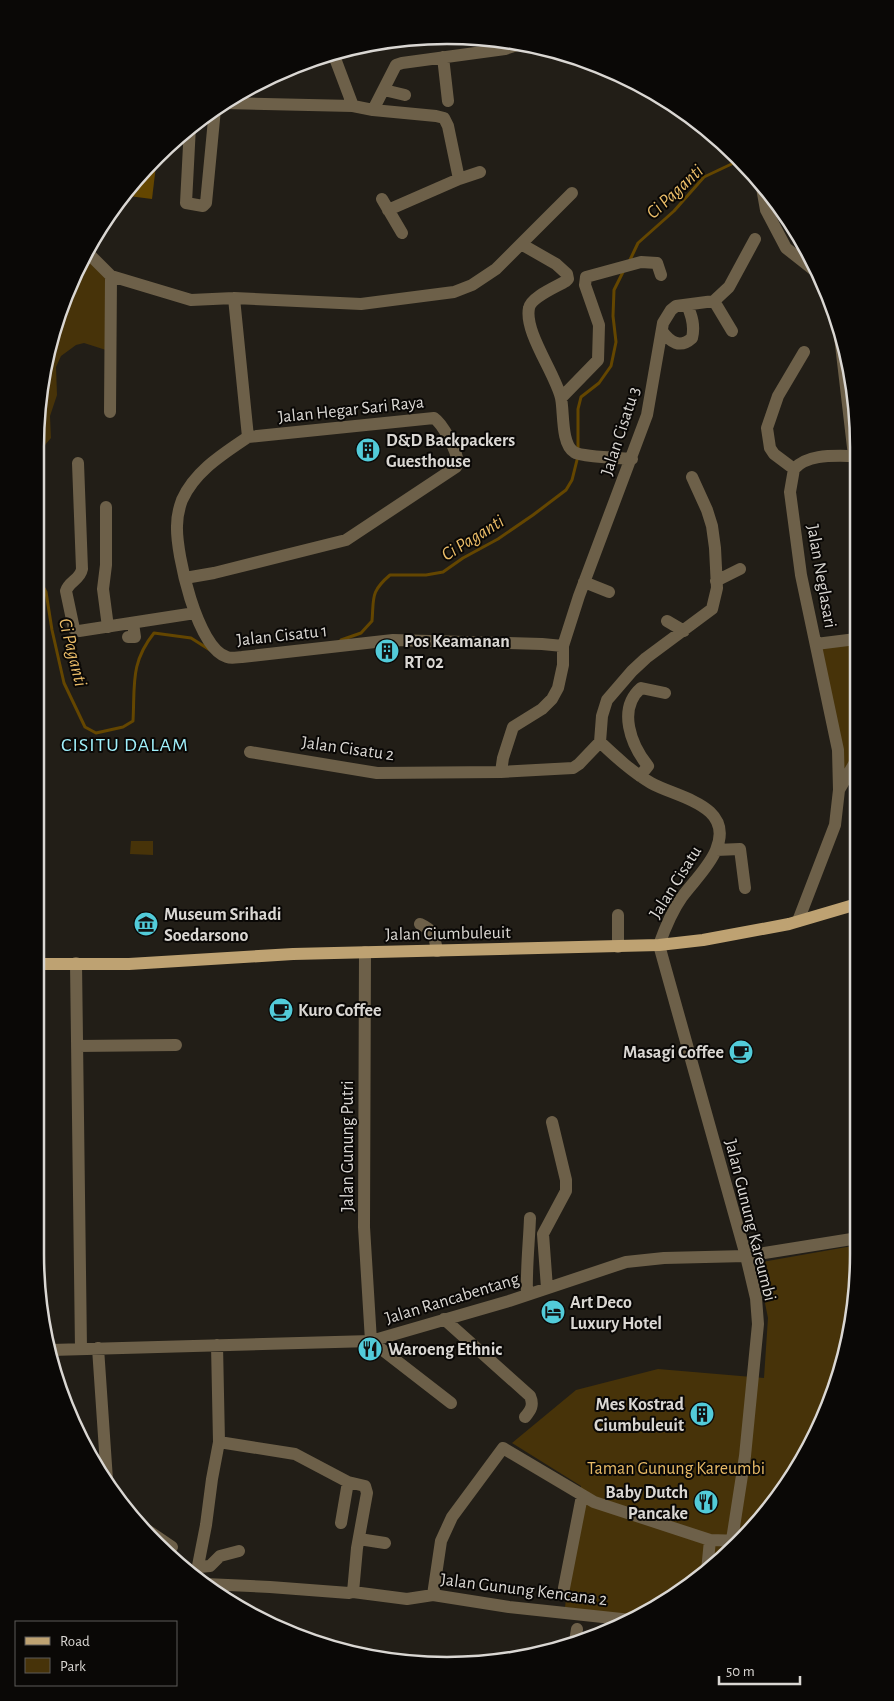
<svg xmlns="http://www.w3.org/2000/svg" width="894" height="1701" viewBox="0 0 894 1701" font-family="'Alegreya Sans',sans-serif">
<rect width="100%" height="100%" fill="#221e17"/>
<path fill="#473309" d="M85 253 97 260 108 283 106 350 84 343 76 345 61 356 56 367 57 395 50 416 51 438 45 445 41 446 36 440V420L49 341 78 265Z
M856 639 857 759 839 790 816 644Z
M131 841H153V855L130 854Z
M858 1245V1281L845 1361 816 1436 738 1546 701 1576 695 1575 693 1583 676 1597 638 1617 565 1607 581 1486 512 1443 576 1390 658 1369 764 1378 768 1318 757 1263Z"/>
<path fill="#644600" d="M157 157 152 199 121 195Z"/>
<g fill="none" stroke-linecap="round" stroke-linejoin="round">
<path stroke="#644600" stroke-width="3" d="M629 262 638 243 674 211 704 177 740 160
M578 450V409L581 397 599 383 611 366 616 342 613 316 614 290 623 272
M36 574 46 592 52 630 64 683 85 727 96 733 123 727 133 721C135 685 130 663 154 633L191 638 210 650
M341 640 361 633 372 621C374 598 370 592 390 575H426L443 572 463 558 498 539 533 515 566 490 572 480 578 456"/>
<path stroke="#6d6049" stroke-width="12" d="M333 53 353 106
M443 57 448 101
M596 65 615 75 625 76
M384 90 405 95
M224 103 353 106 373 110 396 65 402 63 505 49 520 44
M373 110 436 116 444 118 448 126 459 179 388 210
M190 126 186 203 203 206 206 203 215 109
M459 179 480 172
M761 182 766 210 786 248 819 274
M382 199 402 233
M521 244 556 264 567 274 568 279 566 281C556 287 531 297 529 308 524 332 555 373 561 398 564 412 561 444 574 452 581 457 621 458 632 459
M86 251 111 276 191 300 234 298 361 304 454 292 472 285 496 269 572 193
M234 298 248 437C223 454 195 471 182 500 179 508 177 517 177 526 176 554 197 648 227 657 232 659 238 657 242 657L393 640 542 644 563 646
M714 301 732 331
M662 331C670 342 680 349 692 338 695 326 692 316 687 305
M840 336 854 456
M561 398 598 360 599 325 585 285 586 277 641 262 657 263 661 275
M110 412 111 276
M78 463 82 569C80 580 69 581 66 591L74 629 79 631 195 613
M794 469 790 492 801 575 838 750 839 790 835 825 798 921
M794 469 774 454 770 448 767 428 778 396 804 352
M794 469C808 453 836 456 856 456
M106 507V565L103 589 108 627
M185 578 214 573 346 540 456 467 458 463C457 451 443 424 434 418L248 437
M716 581 740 569
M584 582 609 592
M667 621 684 631
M128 637H135L133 623
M816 644 856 639
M600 742 602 716 607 700 632 671 646 658 712 609 717 588 715 548 712 526 707 510 692 477
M250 752 377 773 501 772 573 768 579 764 600 742C616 757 632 772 651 783 678 798 735 805 716 850 709 867 693 882 682 897 672 911 665 928 659 945L746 1256 756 1298 758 1324 745 1456 732 1540
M501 772 503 758 513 727 542 709 552 699 558 688 563 665V646L579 596 647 415 663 323 671 310 676 306 714 301 729 287 755 239
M640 776 648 766C631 745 617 709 641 688L665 693
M839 790 857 759
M856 828H857
M716 850 740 849 745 888
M420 924C435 931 434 935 437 951
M618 947V915
M365 952 364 1227 371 1341 451 1403
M76 963 81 1349
M77 1046 176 1045
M547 1288 543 1234 566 1191V1180L552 1122
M527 1295C526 1269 529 1244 530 1218
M444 1319 530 1396C534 1405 531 1410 525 1417
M98 1348 107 1480
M51 1350 371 1341 509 1301 626 1262 664 1258 746 1256 858 1238
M341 1523 348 1482
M147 1530 172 1547
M359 1539 385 1543
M199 1567 210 1566 220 1556 239 1551
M707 1571 710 1540
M196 1576 206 1525 212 1479 219 1442 217 1345
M205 1584 270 1587 349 1593 353 1592 357 1548 367 1493 365 1486 348 1482 295 1454 219 1442
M206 1584 222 1598
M564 1588 582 1496
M353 1592 407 1599 433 1595 509 1607 631 1620
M433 1595 441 1541 452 1517 503 1448 594 1502 710 1540 742 1541
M575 1642 577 1629"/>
<path stroke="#bea272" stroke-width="12" d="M35 964H129L293 954 659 945 703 940 789 924 857 904"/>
</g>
<defs>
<symbol id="building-disc" viewBox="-11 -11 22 22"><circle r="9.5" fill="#52cbd9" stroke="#0a0806"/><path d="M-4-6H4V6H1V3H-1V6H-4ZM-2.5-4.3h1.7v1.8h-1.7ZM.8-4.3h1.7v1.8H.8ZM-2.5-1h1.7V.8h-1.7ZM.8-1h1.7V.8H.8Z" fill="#111"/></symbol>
<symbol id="museum-disc" viewBox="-11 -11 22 22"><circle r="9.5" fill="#52cbd9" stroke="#0a0806"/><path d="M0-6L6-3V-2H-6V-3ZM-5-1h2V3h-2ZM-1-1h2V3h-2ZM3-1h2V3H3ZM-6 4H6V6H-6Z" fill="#111"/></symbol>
<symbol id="cafe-disc" viewBox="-11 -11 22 22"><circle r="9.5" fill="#52cbd9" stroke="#0a0806"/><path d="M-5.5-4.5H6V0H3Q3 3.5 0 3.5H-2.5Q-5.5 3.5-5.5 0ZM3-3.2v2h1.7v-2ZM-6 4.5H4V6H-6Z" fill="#111"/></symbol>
<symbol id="hotel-disc" viewBox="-11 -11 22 22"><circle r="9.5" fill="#52cbd9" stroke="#0a0806"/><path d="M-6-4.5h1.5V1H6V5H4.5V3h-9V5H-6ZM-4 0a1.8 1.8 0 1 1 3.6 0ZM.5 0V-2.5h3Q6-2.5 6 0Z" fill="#111"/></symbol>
<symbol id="restaurant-disc" viewBox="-11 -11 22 22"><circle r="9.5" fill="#52cbd9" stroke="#0a0806"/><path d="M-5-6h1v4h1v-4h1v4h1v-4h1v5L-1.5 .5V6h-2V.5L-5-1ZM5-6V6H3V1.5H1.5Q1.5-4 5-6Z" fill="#111"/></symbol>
</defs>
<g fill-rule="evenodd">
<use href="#building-disc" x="354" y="436" width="28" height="28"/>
<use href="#building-disc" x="373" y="637" width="28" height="28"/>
<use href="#museum-disc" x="132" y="910" width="28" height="28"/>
<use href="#cafe-disc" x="267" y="996" width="28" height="28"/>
<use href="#cafe-disc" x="727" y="1038" width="28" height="28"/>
<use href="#hotel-disc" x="539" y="1298" width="28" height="28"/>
<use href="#restaurant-disc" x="356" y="1335" width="28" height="28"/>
<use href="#building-disc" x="688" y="1400" width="28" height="28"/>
<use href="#restaurant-disc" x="692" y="1488" width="28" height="28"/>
</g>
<g text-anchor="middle" stroke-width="4" stroke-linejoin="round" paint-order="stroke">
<g font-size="18" fill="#dad7d3" stroke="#0a0806">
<text transform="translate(351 409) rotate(-6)" y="6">Jalan Hegar Sari Raya</text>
<text transform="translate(620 431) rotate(-72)" y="6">Jalan Cisatu 3</text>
<text transform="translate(822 576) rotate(80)" y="6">Jalan Neglasari</text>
<text transform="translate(282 635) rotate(-6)" y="6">Jalan Cisatu 1</text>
<text transform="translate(348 748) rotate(8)" y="6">Jalan Cisatu 2</text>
<text transform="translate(675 882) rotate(-58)" y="6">Jalan Cisatu</text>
<text transform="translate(448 933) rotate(-1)" y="6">Jalan Ciumbuleuit</text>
<text transform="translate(347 1146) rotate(-90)" y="6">Jalan Gunung Putri</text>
<text transform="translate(751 1220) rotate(76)" y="6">Jalan Gunung Kareumbi</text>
<text transform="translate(452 1298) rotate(-17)" y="6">Jalan Rancabentang</text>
<text transform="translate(524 1589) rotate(7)" y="6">Jalan Gunung Kencana 2</text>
</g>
<g font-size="18" font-weight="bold" fill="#dad7d3" stroke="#0a0806" text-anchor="start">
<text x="386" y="446">D&amp;D Backpackers<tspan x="386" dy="21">Guesthouse</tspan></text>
<text x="404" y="647">Pos Keamanan<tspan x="404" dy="21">RT 02</tspan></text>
<text x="164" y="920">Museum Srihadi<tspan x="164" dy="21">Soedarsono</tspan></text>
<text x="298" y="1016">Kuro Coffee</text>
<text x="724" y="1058" text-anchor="end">Masagi Coffee</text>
<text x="570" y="1308">Art Deco<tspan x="570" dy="21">Luxury Hotel</tspan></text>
<text x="388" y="1355">Waroeng Ethnic</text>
<text x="684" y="1410" text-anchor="end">Mes Kostrad<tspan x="684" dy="21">Ciumbuleuit</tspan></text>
<text x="688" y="1498" text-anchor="end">Baby Dutch<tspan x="688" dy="21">Pancake</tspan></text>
</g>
<g font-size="18" fill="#e9bb67" stroke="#0a0806">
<text x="676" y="1474">Taman Gunung Kareumbi</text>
</g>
<g font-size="19" font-style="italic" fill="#ebbd68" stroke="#0a0806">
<text transform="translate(674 191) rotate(-43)" y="7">Ci Paganti</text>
<text transform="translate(472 537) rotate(-32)" y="7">Ci Paganti</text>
<text transform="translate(74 652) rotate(76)" y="7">Ci Paganti</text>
</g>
<g font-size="20" letter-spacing="1" fill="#a1f2fd" stroke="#0a0806">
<text x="125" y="751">CISITU DALAM</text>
</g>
</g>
<path d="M0 0H894V1701H0ZM447 44H447A403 403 0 0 1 850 447V1254A403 403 0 0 1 447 1657H447A403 403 0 0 1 44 1254V447A403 403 0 0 1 447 44Z" fill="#0a0806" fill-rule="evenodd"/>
<path fill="none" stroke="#dad7d3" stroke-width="2.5" d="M447 44H447A403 403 0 0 1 850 447V1254A403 403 0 0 1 447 1657H447A403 403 0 0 1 44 1254V447A403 403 0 0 1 447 44Z"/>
<rect x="15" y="1621" width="162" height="65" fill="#0a0806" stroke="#5d5b58"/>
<rect x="25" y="1637" width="25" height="8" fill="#bea272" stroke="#5d5b58"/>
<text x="60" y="1646" font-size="15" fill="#dad7d3">Road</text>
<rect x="25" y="1658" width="25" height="15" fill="#473309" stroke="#5d5b58"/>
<text x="60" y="1671" font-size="15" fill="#dad7d3">Park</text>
<path d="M719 1676v8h81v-8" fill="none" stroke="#dad7d3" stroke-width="2.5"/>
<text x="726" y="1676" font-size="15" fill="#dad7d3" stroke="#0a0806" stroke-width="4" paint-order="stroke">50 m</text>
</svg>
